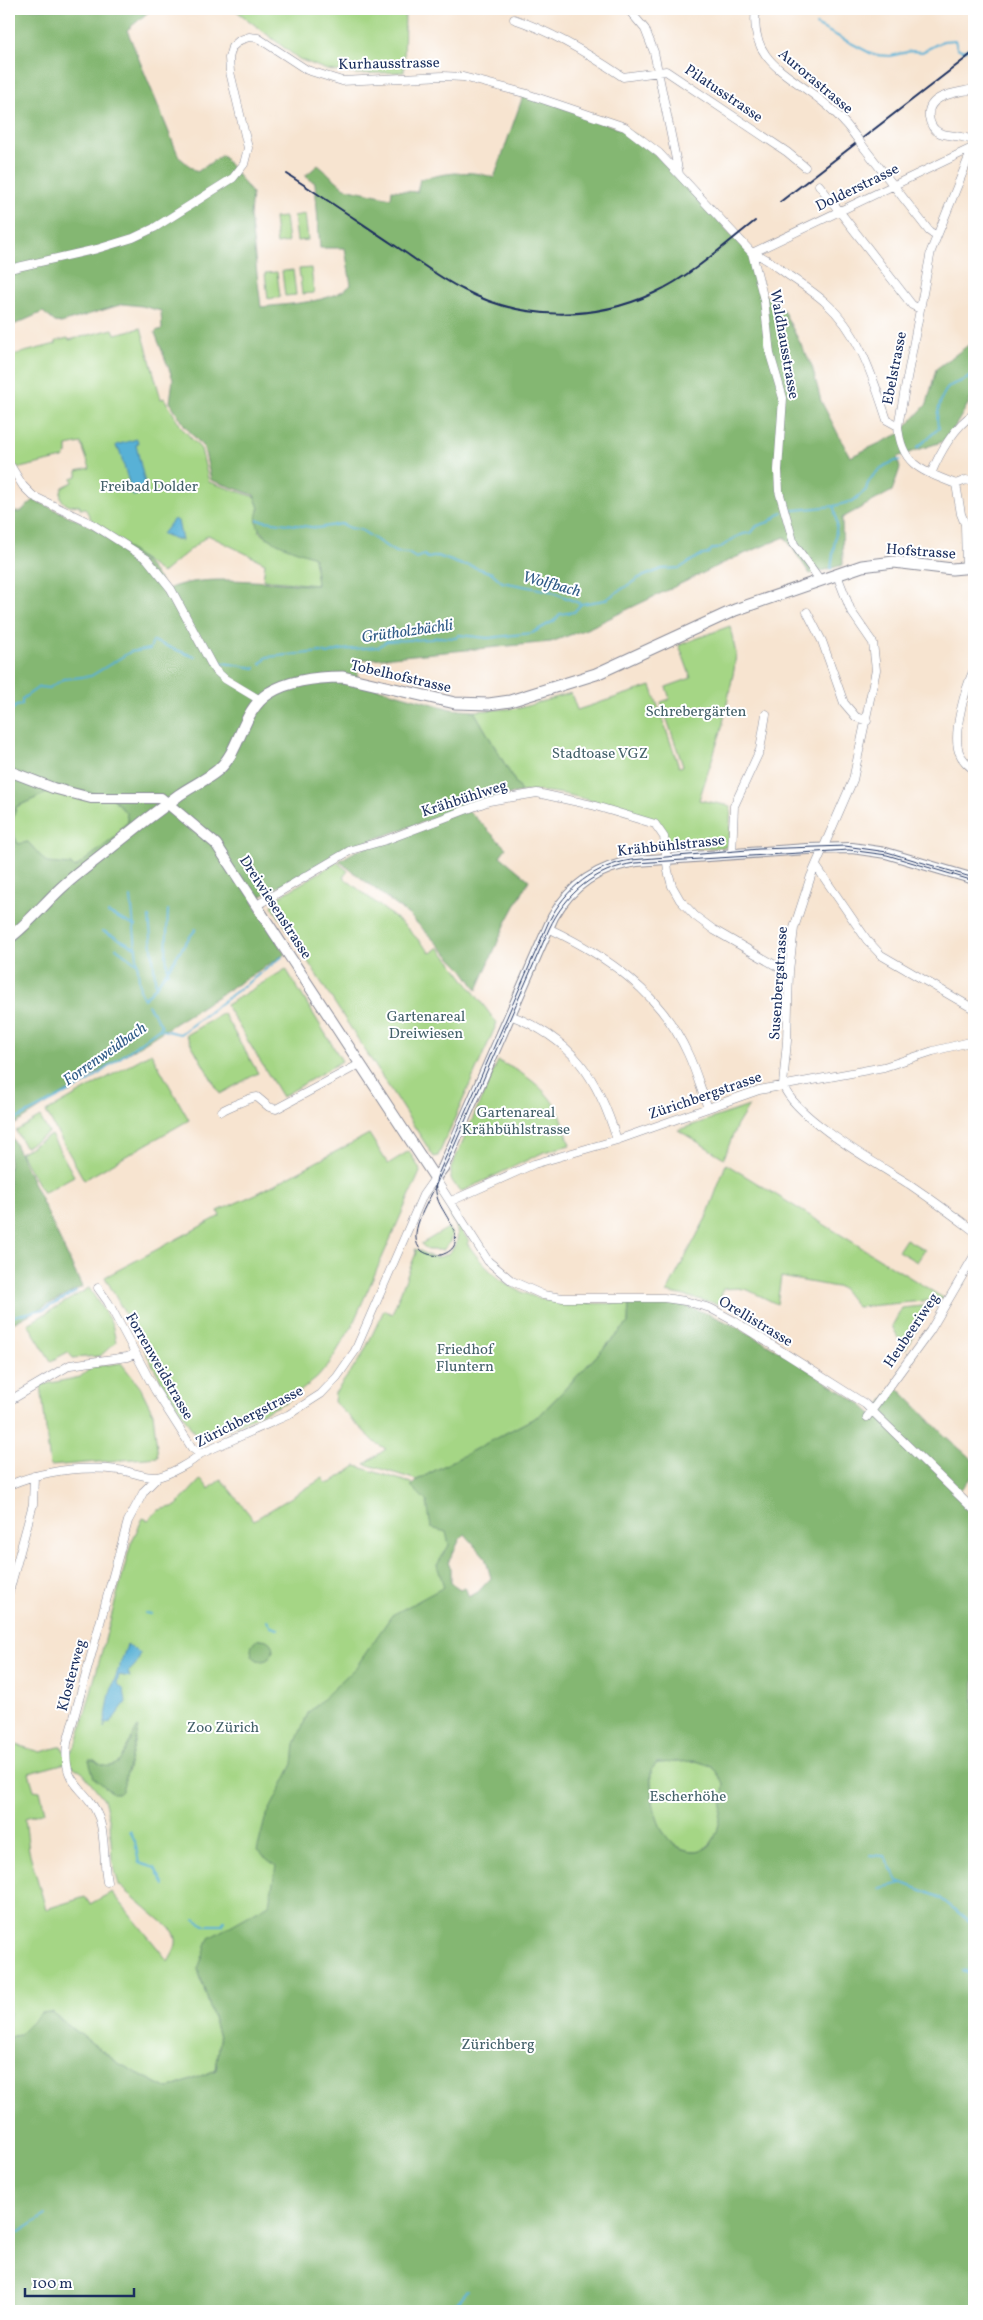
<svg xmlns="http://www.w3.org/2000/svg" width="983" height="2320" viewBox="0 0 983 2320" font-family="Vollkorn,serif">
<rect width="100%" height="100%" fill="#fff"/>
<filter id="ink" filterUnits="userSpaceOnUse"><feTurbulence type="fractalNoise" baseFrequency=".02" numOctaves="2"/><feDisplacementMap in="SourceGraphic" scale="10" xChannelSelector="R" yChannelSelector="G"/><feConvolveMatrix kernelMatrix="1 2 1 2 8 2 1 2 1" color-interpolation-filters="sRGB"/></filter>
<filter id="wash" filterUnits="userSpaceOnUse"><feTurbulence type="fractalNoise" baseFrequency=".0096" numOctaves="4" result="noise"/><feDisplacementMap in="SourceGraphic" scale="20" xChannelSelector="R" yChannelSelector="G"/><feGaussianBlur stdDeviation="1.12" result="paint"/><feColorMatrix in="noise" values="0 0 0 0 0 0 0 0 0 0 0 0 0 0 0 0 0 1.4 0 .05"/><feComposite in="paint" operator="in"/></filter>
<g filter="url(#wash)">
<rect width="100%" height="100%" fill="#f7e4d0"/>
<path fill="#a5d685" stroke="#608272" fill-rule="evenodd" d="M234 9H405L404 72 357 74 327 70 299 59Z
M305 214 308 240 297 241 294 216Z
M285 217 288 242 277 244 274 218Z
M311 268 314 293 302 294 299 269Z
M293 270 296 295 285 296 282 271Z
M277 272 280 297 268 299 265 273Z
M141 328 161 399 164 398 182 428 201 449 209 482 255 497 259 508V531L266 537 314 557 317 585 263 580 265 563 208 535 162 573 93 523 85 508 81 509 79 505 70 506C61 503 58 495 63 487L73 482 72 478 77 476V471L90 468 81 443 67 446V454L63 458 20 468 15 466 9 457V356L56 344V341L68 338 69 340 113 329 115 334Z
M730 626 736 654 734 670 722 728 699 800 731 806 729 843 726 847 672 850 668 847 657 823C614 809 566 787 521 792L474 711 520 708 571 693 577 710 651 686 679 767 683 766 661 702 670 699 666 687 691 678 679 645Z
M60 787 112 797 126 813 128 822 120 829 122 833 75 868 72 865 47 864 28 842 18 844 11 828 16 807Z
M337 862 348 871 343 877 404 925 431 953 438 947C460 971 477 998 497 1023L438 1156 434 1157 272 906 279 897Z
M286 969 342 1061 282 1097 226 1005Z
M223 1013 258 1073 220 1094 186 1035Z
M151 1053 189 1120 84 1180 46 1112Z
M498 1061C527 1074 552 1092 563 1122 566 1130 567 1137 570 1145L544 1152 465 1190 459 1191 451 1179V1168Z
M749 1106 736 1127 724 1158 678 1130Z
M40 1117 49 1133 25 1147 16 1131Z
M369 1134 388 1164 409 1151 419 1168 420 1172 351 1328 329 1364 317 1378 288 1401 200 1442 164 1386 105 1277 220 1216 218 1211 258 1193Z
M51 1135 74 1176 43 1193 20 1153Z
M726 1164 945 1299 857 1307 842 1288 781 1277 777 1304 748 1290 738 1288 723 1289 719 1304 667 1292 707 1216Z
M449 1213 469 1241 467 1243C511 1308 559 1304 629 1303L628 1323 540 1415 417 1480 365 1464 386 1449 376 1443 334 1402 335 1393 362 1356 384 1310 392 1314 416 1253 415 1249C421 1250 426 1256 433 1257 449 1259 462 1243 456 1227 455 1222 451 1218 449 1213Z
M448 1228 452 1234 450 1242 443 1250H428L421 1244Z
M906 1239 925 1250 917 1262 898 1251Z
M89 1288 112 1324 116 1342 100 1356 73 1358 68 1352 51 1361 28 1324Z
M932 1305 905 1350 892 1326 902 1308Z
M121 1363 140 1387 153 1413 158 1457 50 1466 41 1385 80 1377 92 1367Z
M356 1466 411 1483 461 1536 442 1571 450 1594 338 1883 201 1965 198 1969 220 2040 216 2070 168 2089 118 2063 51 2012 41 2013 19 2035 9 2037V1743L41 1752 59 1747H62L63 1750H73L78 1740 131 1543 143 1518 148 1520 159 1510 176 1506 201 1479 209 1489 221 1479 254 1520 323 1478 326 1483H331ZM62 1764 71 1765 83 1773 104 1799 110 1822 112 1860 119 1885 173 1931C180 1943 174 1950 168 1961L112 1892 90 1904 85 1897 46 1909 29 1851 25 1818 45 1812 40 1791 34 1790 29 1773Z
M696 1761 712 1766 724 1783C722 1801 723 1832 709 1845 693 1860 667 1844 660 1827 653 1810 650 1788 651 1770L657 1763Z"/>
<path fill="#84b772" stroke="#507368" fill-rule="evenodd" d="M9 9H152L127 30 179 157 197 172 222 155 252 193 250 216 261 307C287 304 332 303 351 285L345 248H320L315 183 305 176 318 165 345 188 391 198 392 190 417 192 420 179C445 174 469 168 494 178L524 93 638 136 750 254 760 291 783 310 812 366 821 401 850 457 899 434 927 404 936 369 974 341V394L947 440 897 457 900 468 892 491 842 518 843 565 810 574 785 537 732 559 589 628 551 642 360 660 356 682 451 709 474 711 521 792 495 797 352 847 252 901 285 954 9 1128V512H20L34 500C72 518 114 534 145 562 153 570 160 581 166 590 201 571 278 585 317 585L314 557C292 548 245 539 259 508L254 495 211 480 204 448 185 426 170 402 173 379 155 333 156 331 162 329 161 311 142 306 123 304 61 323 55 322 43 312 9 327ZM60 787 112 797 126 813 128 822 120 829 122 832 75 868 72 865 47 863 28 842 18 844 11 828 16 807Z
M467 809 506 848 500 856 529 880 506 923 477 990 464 971 410 916 339 861 354 852Z
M9 1131 82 1287 9 1325Z
M629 1303C647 1303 669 1301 686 1306 748 1325 806 1370 861 1404L875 1417 879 1406 895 1385 945 1436 974 1461V1474L956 1495 974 1515V2311H9V2037L19 2035 41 2013 51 2012 118 2063 168 2089 216 2070 220 2040 198 1969 209 1938 269 1904 276 1866 257 1851 265 1819 293 1764 295 1744 308 1713 356 1667 392 1615 444 1587 437 1565 449 1545 446 1532 431 1528 427 1502 411 1486 417 1480 540 1415 628 1323ZM465 1534 485 1557 491 1578 478 1592 469 1597 465 1587 460 1589 451 1583V1568L448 1563 460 1539ZM696 1761 712 1766 724 1783C722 1802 722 1827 711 1844 707 1849 700 1851 694 1851 658 1851 649 1798 651 1770L657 1763Z
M251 1650a11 11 0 1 1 22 0a11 11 0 1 1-22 0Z
M137 1728H139L122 1791 120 1793H113L94 1778 89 1760H95C102 1768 111 1768 119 1762Z"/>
<path fill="#59b1d6" stroke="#3a709a" d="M137 439 138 444 136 445 147 492 133 496 119 449H117L116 445Z
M174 519 178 521 182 541 162 534Z
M127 1645 140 1653C139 1662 134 1667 128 1672L130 1677 119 1675 117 1683 124 1690 126 1702 111 1722 106 1723 104 1728 110 1693Z"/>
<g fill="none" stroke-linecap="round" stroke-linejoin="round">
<path stroke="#59b1d6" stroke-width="2" d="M816 25 874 55 891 56 911 51 922 52 943 41 955 40 957 48 964 51 974 44
M917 448 939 428C934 419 941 393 950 386 959 380 965 383 974 373
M787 511 834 506 853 501 866 490C868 476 886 462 900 460
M258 520 318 528 341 524 350 528 361 530 395 552 408 553 416 558 424 555 428 558 438 556 462 565H468L492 573 502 582 550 591 581 604 605 600 639 578 662 569 680 568 699 556 708 554 712 549C724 551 732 533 751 533L757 526 769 522 782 512
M831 569 837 524 834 506
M217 662 255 668
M261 664 267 657 321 652 328 654 340 650 378 647 387 641 431 639 438 637 456 638 459 635 488 638 532 633 554 621 560 614 574 612 581 604
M9 713 16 706 22 705V699L39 687 49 688 64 679 91 676 130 652 150 649 153 641 195 657
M131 897 140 991 144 999C166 978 177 952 196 929
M108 913 135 926
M149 917 156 988
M103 931 137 948
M116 948 138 964
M168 972 166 955 168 910
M148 1005 162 1026 158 1029
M9 1123 88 1082 158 1029 180 1034 282 957
M9 1317 45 1309 76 1292
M145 1613 151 1614
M267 1621 271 1627 278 1629
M130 1831 135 1841 139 1863 155 1868 164 1885
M870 1855 884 1856 898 1881 939 1897 974 1925
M880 1888 902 1883
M195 1919 204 1925H222L224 1921
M963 1971 974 1976
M18 2233 46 2215
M9 2239H10
M450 2311 468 2290"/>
</g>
</g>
<g filter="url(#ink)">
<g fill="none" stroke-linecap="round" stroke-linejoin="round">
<defs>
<path id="minor" d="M628 9 645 29 654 52 679 174
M756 9C749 59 785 72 818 98 833 109 845 122 856 137
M514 19C553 32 589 54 623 77L666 71 787 152 805 167
M974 89C958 93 926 94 929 117 930 124 933 130 940 133 951 137 964 135 974 141
M862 145 929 231 936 236
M819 185 912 305 920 309
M752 253 764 300 770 354 783 398 778 470 779 491 794 544 820 580
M752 253 974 147
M9 269 97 249 133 238 154 228 233 178 244 164 248 148 230 72 229 58 232 47 240 40 249 37 258 38 307 70 342 81 443 76 463 77 524 93 625 127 659 153 752 253C767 257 779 269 791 277 803 285 815 293 825 302 860 333 873 378 887 420L898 426
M9 463 23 486 33 496 92 524 147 559 171 589 214 669 225 679 260 700
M931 474C939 454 955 425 974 414
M956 484C923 471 901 466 898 426L931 251 969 157 970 149
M956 484 961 514 965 524 966 568
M956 484 966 480 974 482
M837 575 851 611 873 643 876 670 853 780 811 876 794 928 789 971 787 1041 783 1085C795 1118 877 1164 909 1184 931 1199 953 1215 974 1231
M807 612 822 641 844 703 856 717 867 721
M974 669C966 687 952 732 959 752 962 760 968 765 974 770
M732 854 734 806 760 750 766 714
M816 866 867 940 881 955 974 1009
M257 905 351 850 386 840 489 801 537 793 592 805 655 824 664 837 668 871 672 886 680 900 695 916 714 930 780 968 789 971
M548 928C607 956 660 992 688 1054 696 1071 701 1090 708 1108
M510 1015C572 1039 598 1077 617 1140
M222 1111C226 1108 252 1097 257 1097L269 1107 276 1109 360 1064
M451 1201 534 1164 617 1140 759 1090 884 1067 933 1051 974 1041
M98 1288 108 1302 155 1390 192 1448 200 1454
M9 1401 70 1365 127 1357 135 1354
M867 1417 930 1331 974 1256
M9 1485C43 1471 82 1466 119 1470 131 1471 144 1478 157 1477 168 1475 193 1462 200 1454L288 1415 321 1394 337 1377 355 1351 423 1195 435 1178 488 1261 512 1281 543 1295 563 1298H664L685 1301 710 1308 734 1321 865 1404 974 1510
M9 1592 33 1504 34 1476
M107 1882C103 1861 106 1838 99 1818 86 1783 62 1790 67 1743L128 1521 144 1491 158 1477"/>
<path id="tertiary" d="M9 771 53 788 91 798H161L216 844 435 1178 443 1168 553 917C571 885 600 866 637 861L807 849 852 848 886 853 974 879"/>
<path id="secondary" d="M9 938C28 924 43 905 60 889 77 873 96 860 113 846 135 828 157 811 179 795 192 786 206 780 218 770 242 749 241 711 269 693 290 680 319 677 343 677L455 703 489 704 510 701 596 674 735 610 862 566 894 562 952 569 974 567"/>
</defs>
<use href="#minor" stroke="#898a97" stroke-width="9"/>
<use href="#tertiary" stroke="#898a97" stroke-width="12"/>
<use href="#secondary" stroke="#898a97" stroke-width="13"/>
<use href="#minor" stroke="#fff" stroke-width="8"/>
<use href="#tertiary" stroke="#fff" stroke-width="10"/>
<use href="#secondary" stroke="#fff" stroke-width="11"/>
<path stroke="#1b2f5e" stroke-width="1" d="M974 878 887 852 845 846 759 849 631 860C594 866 566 888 549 921L437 1177C435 1185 435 1192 438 1200 443 1215 473 1245 441 1255 435 1256 428 1255 422 1251 405 1236 428 1203 435 1187 439 1177 444 1168 449 1158L549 929C566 893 595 869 635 863L849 850 887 855 974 881"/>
<path stroke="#1b2f5e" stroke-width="2" d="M287 174C323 197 358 221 394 245 417 260 439 278 464 290 523 321 594 321 654 293 691 276 723 246 755 221
M780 202 974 52"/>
<defs>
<path id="minor-bridge" d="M856 137 862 145"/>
</defs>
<use href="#minor-bridge" stroke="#898a97" stroke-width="9" stroke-linecap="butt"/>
<use href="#minor-bridge" stroke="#fff" stroke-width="8"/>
</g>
</g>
<g text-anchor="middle" stroke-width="4" stroke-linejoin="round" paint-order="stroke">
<g font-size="15" fill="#1b2f5e" stroke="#fff">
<text transform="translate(389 63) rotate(-1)" y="5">Kurhausstrasse</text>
<text transform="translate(816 81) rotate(40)" y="5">Aurorastrasse</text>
<text transform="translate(724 93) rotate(34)" y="5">Pilatusstrasse</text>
<text transform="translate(857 187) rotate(-26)" y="5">Dolderstrasse</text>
<text transform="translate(785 344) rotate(80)" y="5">Waldhausstrasse</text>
<text transform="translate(894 368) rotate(-79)" y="5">Ebelstrasse</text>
<text transform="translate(921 551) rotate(4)" y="5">Hofstrasse</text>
<text transform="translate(401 676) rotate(13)" y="5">Tobelhofstrasse</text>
<text transform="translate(464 798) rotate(-18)" y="5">Krähbühlweg</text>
<text transform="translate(671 845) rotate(-6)" y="5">Krähbühlstrasse</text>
<text transform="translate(276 907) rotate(57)" y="5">Dreiwiesenstrasse</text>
<text transform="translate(778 983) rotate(-86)" y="5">Susenbergstrasse</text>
<text transform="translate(705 1095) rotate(-19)" y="5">Zürichbergstrasse</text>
<text transform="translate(756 1321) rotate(31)" y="5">Orellistrasse</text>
<text transform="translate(911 1330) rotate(-56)" y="5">Heubeeriweg</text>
<text transform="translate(160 1366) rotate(60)" y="5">Forrenweidstrasse</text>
<text transform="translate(249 1416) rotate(-27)" y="5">Zürichbergstrasse</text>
<text transform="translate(71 1675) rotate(-75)" y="5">Klosterweg</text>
</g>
<g font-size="15" fill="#44616a" stroke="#fff">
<text x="149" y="491">Freibad Dolder</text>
<text x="696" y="716">Schrebergärten</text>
<text x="600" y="758">Stadtoase VGZ</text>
<text x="426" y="1021">Gartenareal<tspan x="426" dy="17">Dreiwiesen</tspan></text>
<text x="516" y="1117">Gartenareal<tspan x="516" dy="17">Krähbühlstrasse</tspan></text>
<text x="465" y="1354">Friedhof<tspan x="465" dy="17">Fluntern</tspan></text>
<text x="223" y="1732">Zoo Zürich</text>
<text x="688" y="1801">Escherhöhe</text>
<text x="498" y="2049">Zürichberg</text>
</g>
<g font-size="16" font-style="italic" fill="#315c88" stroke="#fff">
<text transform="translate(552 583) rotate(15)" y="6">Wolfbach</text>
<text transform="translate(407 630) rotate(-8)" y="6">Grütholzbächli</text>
<text transform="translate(104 1053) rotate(-35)" y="6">Forrenweidbach</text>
</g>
</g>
<rect width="983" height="2320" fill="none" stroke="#fff" stroke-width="30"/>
<path d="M25 2288v8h109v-8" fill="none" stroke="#1b2f5e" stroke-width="2.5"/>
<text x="32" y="2288" font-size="15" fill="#1b2f5e" stroke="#ffffff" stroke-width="4" paint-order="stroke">100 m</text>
</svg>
